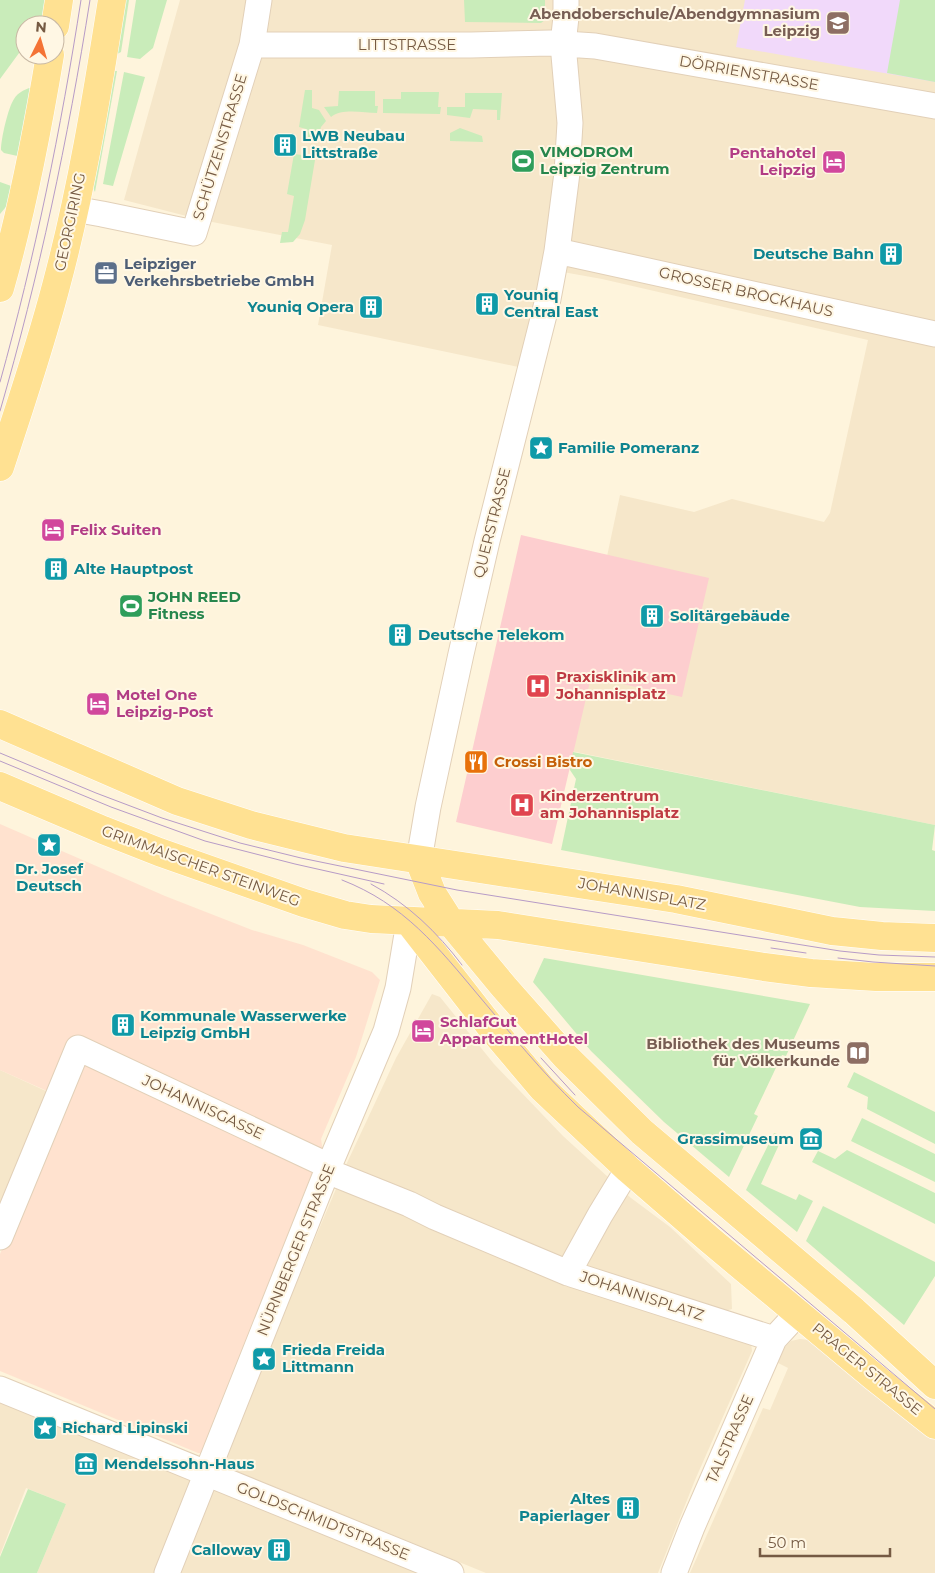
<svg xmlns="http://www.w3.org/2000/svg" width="935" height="1573" viewBox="0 0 935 1573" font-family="Montserrat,sans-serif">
<rect width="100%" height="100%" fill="#fef4dc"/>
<path fill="#f6e7ca" d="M180 0H935V825L566 750 620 495 694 512 732 499 824 522 830 513 868 340 602 279 546 269 523 368 318 325 332 245 202 220 124 200Z
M432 994 440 997 494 1064 563 1136 631 1198 670 1227 731 1284 732 1309 722 1312 751 1343 752 1351 695 1480 658 1573H486L228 1468 224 1464V1455L346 1165 396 1058Z
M0 1070 48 1092 0 1213Z
M800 1339 809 1340 935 1437V1573H690L763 1408 770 1410 788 1368 776 1362 783 1349 791 1341Z
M0 1400 187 1477 192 1482 189 1493 154 1573H37L66 1504 26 1488 0 1555Z
M216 1489 420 1573H178L212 1491Z"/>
<path fill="#ffe2cf" d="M0 824 165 896 252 930 303 945 372 972 380 980 356 1057 321 1139 323 1152 203 1453H198L0 1371V1254L65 1099 0 1070Z"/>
<path fill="#f1d9fa" d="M745 0H935V82L736 47Z"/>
<path fill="#fdcecf" d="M521 535 709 578 682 697 591 677 552 844 456 822Z"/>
<path fill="#c9ecba" d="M0 0H45L41 25H25V50L22 49 0 79Z
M121 0H129L121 52 115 55Z
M136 0H167L153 48 140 59 127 57Z
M464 0H545V20L541 23 465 22Z
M900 0H935V82L887 73Z
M114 71H117L95 192 92 186Z
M124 72 145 77 113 186 103 184Z
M34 87 22 157 4 153 1 150C1 139 8 108 14 99 18 92 27 88 34 87Z
M305 90H312V108L319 110 326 121 321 127 317 142 304 139 306 129 299 127Z
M339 91H375V106H378L377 113C364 113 342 108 331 117L324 107 338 106Z
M401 92H439L438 107H441L440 114 383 113V99H401Z
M465 93H502L500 120H497V110L473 109 470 118 447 115V107H465Z
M460 128 482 136 483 142 450 141V133Z
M311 152 316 154 305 220 300 234 293 242 280 243 282 232H288L294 196 287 194 294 154 310 156Z
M0 182 14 187 10 202 0 214Z
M573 752 935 825 932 850 935 851V911L860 907 561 850 576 779 570 770Z
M544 958 810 1004 786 1056 782 1055 754 1114 758 1116 729 1177 664 1122 591 1051 533 982Z
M854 1072 935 1112V1144L867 1109 868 1097 847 1087Z
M862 1118 935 1154V1182L851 1141Z
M774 1133 783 1136 761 1184 796 1200 799 1194 813 1201 797 1232 746 1190Z
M847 1150 935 1193V1224L812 1162 818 1151 835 1159Z
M823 1206 935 1262V1276L904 1325 806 1241Z
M28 1489 66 1504 37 1573H0V1557Z"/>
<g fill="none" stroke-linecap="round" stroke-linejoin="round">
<defs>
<path id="minor" d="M252 45H471L550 43 595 46 935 106
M74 209 102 214 194 233 252 45 259 0
M557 251 935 334
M419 860 428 807 461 654 487 541 548 299 557 251 567 173 570 123 563 44 566 17V0
M327 1171 409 1204 435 1217 568 1273 774 1339
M0 1237 78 1048 329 1166
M568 1273 600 1215 628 1169
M0 1389 451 1573
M167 1573 329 1166 386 1031 398 988 409 922
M674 1573 692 1527 774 1339 798 1313"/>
<path id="major" d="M55 26 59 0
M0 288C22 212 37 133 50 55
M0 467C20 407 40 347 56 286 81 193 97 95 112 0
M0 724 177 801 251 825 344 848 676 899 832 931 882 936 935 938
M0 786 103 830 159 852 304 903 345 915 371 919 498 925 764 967 811 973 876 977H935
M419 860 432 893 451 923 504 987 565 1056 642 1132 854 1311 935 1385
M409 922 493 1030 542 1088 628 1169 710 1240 873 1376 935 1425"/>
</defs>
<use href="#minor" stroke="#e2d0b8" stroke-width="27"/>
<use href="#major" stroke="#fff" stroke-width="29"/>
<use href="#minor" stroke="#fff" stroke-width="25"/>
<use href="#major" stroke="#ffe192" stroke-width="28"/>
<path stroke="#b79bc7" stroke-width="1" d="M0 382C35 256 61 129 81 0
M0 411C39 276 68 139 90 0
M0 753 96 793 162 818 240 843 301 858 457 890 840 951 879 955 935 957
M0 761 111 807 205 841 295 864 384 884
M342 880C404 904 438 947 479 996 511 1034 542 1072 578 1107L935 1409
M371 884C408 904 437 932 462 965
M771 948 806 953
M838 958 873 962 935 966
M541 1058 575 1095"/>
</g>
<defs>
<symbol id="school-square" viewBox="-11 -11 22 22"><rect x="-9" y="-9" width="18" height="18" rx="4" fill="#8d6e63" stroke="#fff7e4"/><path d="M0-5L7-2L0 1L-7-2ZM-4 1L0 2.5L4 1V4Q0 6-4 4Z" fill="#fff"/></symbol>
<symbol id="building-square" viewBox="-11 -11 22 22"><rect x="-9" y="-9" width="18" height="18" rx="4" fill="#0f9aa8" stroke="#fff7e4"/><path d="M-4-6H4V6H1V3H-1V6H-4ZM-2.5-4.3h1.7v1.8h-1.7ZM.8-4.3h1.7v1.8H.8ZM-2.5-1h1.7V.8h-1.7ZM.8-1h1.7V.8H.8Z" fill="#fff"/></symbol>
<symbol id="stadium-square" viewBox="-11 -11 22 22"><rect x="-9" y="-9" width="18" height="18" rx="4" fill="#2e9e5b" stroke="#fff7e4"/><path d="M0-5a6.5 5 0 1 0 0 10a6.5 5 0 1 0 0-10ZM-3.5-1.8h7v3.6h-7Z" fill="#fff"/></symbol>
<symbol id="hotel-square" viewBox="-11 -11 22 22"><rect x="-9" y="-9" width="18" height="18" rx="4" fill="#d1479c" stroke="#fff7e4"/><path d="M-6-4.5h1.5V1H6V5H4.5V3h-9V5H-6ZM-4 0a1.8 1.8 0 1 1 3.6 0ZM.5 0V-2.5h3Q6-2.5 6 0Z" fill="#fff"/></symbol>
<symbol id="office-square" viewBox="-11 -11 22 22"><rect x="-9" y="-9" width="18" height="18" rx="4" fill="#5c6f8a" stroke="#fff7e4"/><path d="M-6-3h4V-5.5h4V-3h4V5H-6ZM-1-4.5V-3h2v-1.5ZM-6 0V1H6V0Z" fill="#fff"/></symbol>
<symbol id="sight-square" viewBox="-11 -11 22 22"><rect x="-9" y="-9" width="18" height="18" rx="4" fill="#0f9aa8" stroke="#fff7e4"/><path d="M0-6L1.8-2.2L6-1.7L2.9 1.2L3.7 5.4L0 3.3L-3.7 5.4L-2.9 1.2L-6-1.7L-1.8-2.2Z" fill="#fff"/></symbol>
<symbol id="hospital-square" viewBox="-11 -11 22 22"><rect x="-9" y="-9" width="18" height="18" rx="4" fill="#e0444e" stroke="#fff7e4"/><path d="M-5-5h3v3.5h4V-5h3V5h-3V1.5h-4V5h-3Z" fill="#fff"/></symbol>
<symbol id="restaurant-square" viewBox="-11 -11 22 22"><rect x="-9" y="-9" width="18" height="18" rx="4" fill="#e8710a" stroke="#fff7e4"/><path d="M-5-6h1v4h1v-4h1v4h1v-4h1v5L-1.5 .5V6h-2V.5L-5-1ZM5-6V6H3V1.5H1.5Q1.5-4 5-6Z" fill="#fff"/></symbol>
<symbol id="library-square" viewBox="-11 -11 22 22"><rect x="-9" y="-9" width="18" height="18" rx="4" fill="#8d6e63" stroke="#fff7e4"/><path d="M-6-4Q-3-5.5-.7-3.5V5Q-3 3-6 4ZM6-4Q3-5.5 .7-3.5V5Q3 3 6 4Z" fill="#fff"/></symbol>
<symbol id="museum-square" viewBox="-11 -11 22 22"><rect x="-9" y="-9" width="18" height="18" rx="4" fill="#0f9aa8" stroke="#fff7e4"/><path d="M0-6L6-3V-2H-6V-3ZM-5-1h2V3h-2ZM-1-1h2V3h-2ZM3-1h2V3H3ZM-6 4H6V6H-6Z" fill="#fff"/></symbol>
</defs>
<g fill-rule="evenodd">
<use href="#school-square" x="824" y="9" width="28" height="28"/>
<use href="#building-square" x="271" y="131" width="28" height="28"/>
<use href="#stadium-square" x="509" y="147" width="28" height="28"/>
<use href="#hotel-square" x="820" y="148" width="28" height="28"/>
<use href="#building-square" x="877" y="240" width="28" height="28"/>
<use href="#office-square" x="92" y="259" width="28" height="28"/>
<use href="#building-square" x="473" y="290" width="28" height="28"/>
<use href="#building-square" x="357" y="293" width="28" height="28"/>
<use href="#sight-square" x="527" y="434" width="28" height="28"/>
<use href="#hotel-square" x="39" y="516" width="28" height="28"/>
<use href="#building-square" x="42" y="555" width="28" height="28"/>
<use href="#stadium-square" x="117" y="592" width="28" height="28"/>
<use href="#building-square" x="638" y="602" width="28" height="28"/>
<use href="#building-square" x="386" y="621" width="28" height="28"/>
<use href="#hospital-square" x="524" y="672" width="28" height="28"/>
<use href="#hotel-square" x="84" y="690" width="28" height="28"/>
<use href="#restaurant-square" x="462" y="748" width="28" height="28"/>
<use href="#hospital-square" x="508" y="791" width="28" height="28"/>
<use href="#sight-square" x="35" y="831" width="28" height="28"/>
<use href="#building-square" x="109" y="1011" width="28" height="28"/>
<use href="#hotel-square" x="409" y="1017" width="28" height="28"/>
<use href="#library-square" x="844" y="1039" width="28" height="28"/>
<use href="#museum-square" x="797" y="1125" width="28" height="28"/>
<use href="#sight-square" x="250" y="1345" width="28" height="28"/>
<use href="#sight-square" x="31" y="1414" width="28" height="28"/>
<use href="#museum-square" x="72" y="1450" width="28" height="28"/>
<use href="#building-square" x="614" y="1494" width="28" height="28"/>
<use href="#building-square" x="265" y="1536" width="28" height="28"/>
</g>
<g text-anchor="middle" stroke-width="4" stroke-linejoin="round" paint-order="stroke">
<g font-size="15" font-weight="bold" fill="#785e54" stroke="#fff7e4" text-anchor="end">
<text x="820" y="19">Abendoberschule/Abendgymnasium<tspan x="820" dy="17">Leipzig</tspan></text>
<text x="840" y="1049">Bibliothek des Museums<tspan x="840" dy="17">für Völkerkunde</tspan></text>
</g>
<g font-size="15" fill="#755a43" stroke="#fff7e4">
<text x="407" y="50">LITTSTRASSE</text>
<text transform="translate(749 73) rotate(10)" y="5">DÖRRIENSTRASSE</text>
<text transform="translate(220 147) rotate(-73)" y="5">SCHÜTZENSTRASSE</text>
<text transform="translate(70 222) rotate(-78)" y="5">GEORGIRING</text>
<text transform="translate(746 292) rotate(13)" y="5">GROSSER BROCKHAUS</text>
<text transform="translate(492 523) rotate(-76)" y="5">QUERSTRASSE</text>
<text transform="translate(201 866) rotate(20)" y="5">GRIMMAISCHER STEINWEG</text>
<text transform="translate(642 894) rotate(10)" y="5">JOHANNISPLATZ</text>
<text transform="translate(203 1107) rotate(25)" y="5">JOHANNISGASSE</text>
<text transform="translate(296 1250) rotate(-68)" y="5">NÜRNBERGER STRASSE</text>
<text transform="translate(642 1296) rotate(18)" y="5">JOHANNISPLATZ</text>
<text transform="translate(867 1369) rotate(39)" y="5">PRAGER STRASSE</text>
<text transform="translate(730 1439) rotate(-66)" y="5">TALSTRASSE</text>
<text transform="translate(323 1521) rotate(22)" y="5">GOLDSCHMIDTSTRASSE</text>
</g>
<g font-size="15" font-weight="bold" fill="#0d838f" stroke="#fff7e4" text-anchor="start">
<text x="302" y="141">LWB Neubau<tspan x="302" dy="17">Littstraße</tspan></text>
<text x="874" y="259" text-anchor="end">Deutsche Bahn</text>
<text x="504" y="300">Youniq<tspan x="504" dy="17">Central East</tspan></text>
<text x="354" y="312" text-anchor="end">Youniq Opera</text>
<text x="558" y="453">Familie Pomeranz</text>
<text x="74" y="574">Alte Hauptpost</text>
<text x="670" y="621">Solitärgebäude</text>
<text x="418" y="640">Deutsche Telekom</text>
<text x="49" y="874" text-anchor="middle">Dr. Josef<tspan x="49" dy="17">Deutsch</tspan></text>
<text x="140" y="1021">Kommunale Wasserwerke<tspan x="140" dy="17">Leipzig GmbH</tspan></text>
<text x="794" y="1144" text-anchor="end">Grassimuseum</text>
<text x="282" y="1355">Frieda Freida<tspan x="282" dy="17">Littmann</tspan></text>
<text x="62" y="1433">Richard Lipinski</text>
<text x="104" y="1469">Mendelssohn-Haus</text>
<text x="610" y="1504" text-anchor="end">Altes<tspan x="610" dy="17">Papierlager</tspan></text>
<text x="262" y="1555" text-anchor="end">Calloway</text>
</g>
<g font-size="15" font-weight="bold" fill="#27864d" stroke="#fff7e4" text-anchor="start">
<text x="540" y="157">VIMODROM<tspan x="540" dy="17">Leipzig Zentrum</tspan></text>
<text x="148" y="602">JOHN REED<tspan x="148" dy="17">Fitness</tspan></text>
</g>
<g font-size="15" font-weight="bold" fill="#b23c85" stroke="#fff7e4" text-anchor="start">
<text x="816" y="158" text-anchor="end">Pentahotel<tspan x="816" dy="17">Leipzig</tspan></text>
<text x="70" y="535">Felix Suiten</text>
<text x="116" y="700">Motel One<tspan x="116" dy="17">Leipzig-Post</tspan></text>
<text x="440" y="1027">SchlafGut<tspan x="440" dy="17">AppartementHotel</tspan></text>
</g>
<g font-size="15" font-weight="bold" fill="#4e5e75" stroke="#fff7e4" text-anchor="start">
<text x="124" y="269">Leipziger<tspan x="124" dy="17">Verkehrsbetriebe GmbH</tspan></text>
</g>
<g font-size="15" font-weight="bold" fill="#be3a42" stroke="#fff7e4" text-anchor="start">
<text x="556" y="682">Praxisklinik am<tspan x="556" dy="17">Johannisplatz</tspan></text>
<text x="540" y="801">Kinderzentrum<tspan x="540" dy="17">am Johannisplatz</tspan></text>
</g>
<g font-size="15" font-weight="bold" fill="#c56008" stroke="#fff7e4" text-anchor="start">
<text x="494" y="767">Crossi Bistro</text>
</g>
</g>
<g transform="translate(40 40) rotate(5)"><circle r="24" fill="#fff7e4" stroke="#c8b8a4"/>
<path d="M0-4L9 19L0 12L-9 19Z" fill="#f47335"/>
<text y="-8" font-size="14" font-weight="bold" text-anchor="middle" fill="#755a43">N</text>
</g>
<path d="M760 1548v8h130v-8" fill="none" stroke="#755a43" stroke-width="2.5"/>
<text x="768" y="1548" font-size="15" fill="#755a43" stroke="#fff7e4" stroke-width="4" paint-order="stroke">50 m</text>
</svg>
